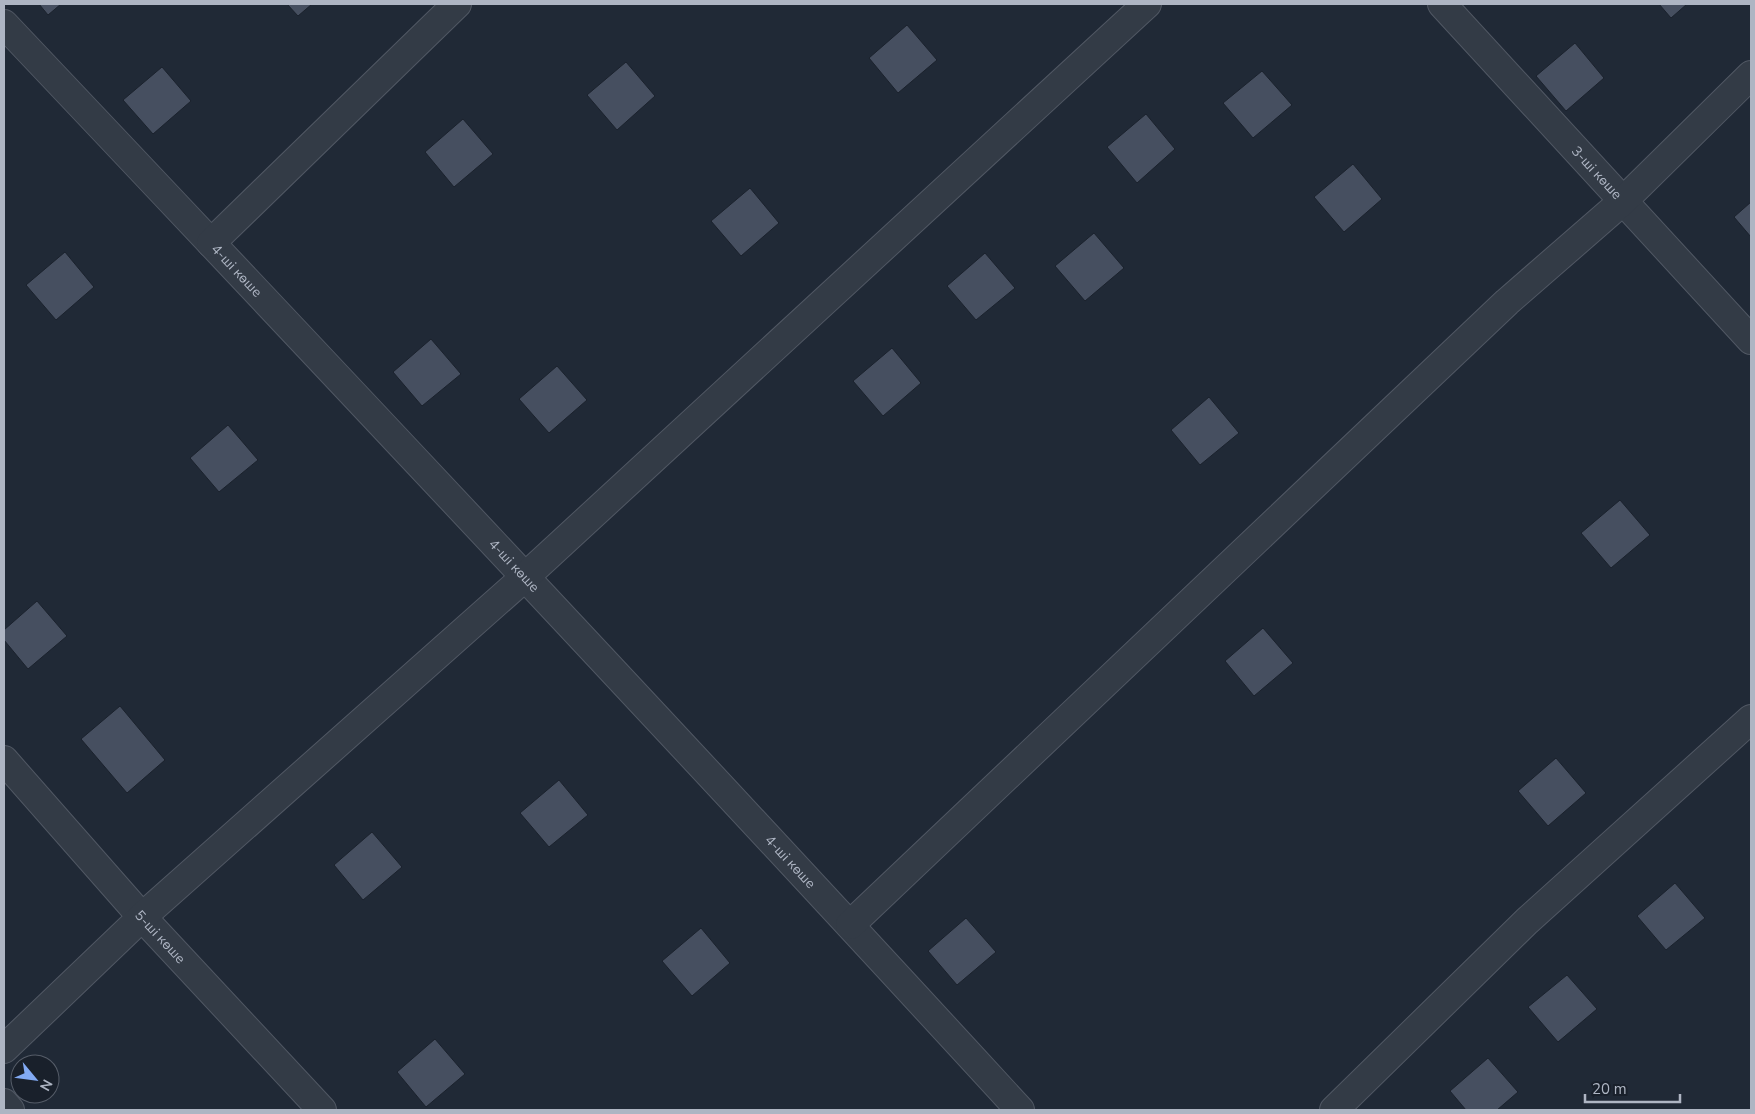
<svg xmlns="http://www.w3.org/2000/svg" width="1755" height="1114" viewBox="0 0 1755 1114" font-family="'Nunito Sans',sans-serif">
<rect width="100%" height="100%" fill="#202936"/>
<path fill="#464f60" stroke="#1b222d" d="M39 4H61L48 15Z
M287 4H312L298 16Z
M1659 4H1687L1671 18Z
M907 25 937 60 898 93 869 58Z
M1575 43 1604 78 1566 111 1536 76Z
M626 62 655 96 617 130 587 95Z
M162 67 191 101 153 134 123 100Z
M1262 71 1292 105 1253 138 1223 103Z
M1146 114 1175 149 1137 183 1107 147Z
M463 119 493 154 454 187 425 152Z
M1353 164 1382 199 1344 232 1314 197Z
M750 188 779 223 741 256 711 221Z
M1751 202V237L1734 217Z
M1094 233 1124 268 1085 301 1055 266Z
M65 252 94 287 56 320 26 285Z
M985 253 1015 288 976 320 947 286Z
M431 339 461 374 422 406 393 372Z
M892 348 921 383 883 416 853 381Z
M557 366 587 400 549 433 519 399Z
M1209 397 1239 433 1200 465 1171 430Z
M228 425 258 460 219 492 190 458Z
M1620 500 1650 535 1611 568 1581 533Z
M37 601 67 636 28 669 4 640V630Z
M1263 628 1293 663 1254 696 1225 661Z
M120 706 165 760 127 793 81 739Z
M1556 758 1586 793 1548 826 1518 791Z
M559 780 588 815 549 847 520 813Z
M372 832 402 867 363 900 334 865Z
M1675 883 1705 918 1666 950 1637 916Z
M966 918 996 952 957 985 928 951Z
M701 928 730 963 692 996 662 961Z
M1567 975 1597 1009 1558 1042 1528 1007Z
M435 1039 465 1074 426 1107 397 1072Z
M1488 1058 1518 1092 1497 1110H1466L1450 1091Z"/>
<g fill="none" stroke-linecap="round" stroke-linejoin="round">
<defs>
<g id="minor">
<path id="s1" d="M1442 4 1751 340"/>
<path id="s2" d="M4 24C345 384 685 745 1020 1110"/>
<path d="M211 243 457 4"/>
<path id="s3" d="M4 760 142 917 322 1110"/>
<path d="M850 925 1507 302 1623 201 1751 75"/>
<path d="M4 1049 142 917 525 577 1147 4"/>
<path d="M4 1103 10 1110"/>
<path d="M1334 1110 1527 921 1751 719"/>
</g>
</defs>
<use href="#minor" stroke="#515864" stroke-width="30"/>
<use href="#minor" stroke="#333b46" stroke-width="28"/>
</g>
<g text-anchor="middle" stroke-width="4" stroke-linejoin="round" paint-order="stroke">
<g font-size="14" fill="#aeb5c3" stroke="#19202b">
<text dy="5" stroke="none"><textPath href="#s1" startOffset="229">3-ші көше</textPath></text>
<text dy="5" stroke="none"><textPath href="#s2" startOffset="339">4-ші көше</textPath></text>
<text dy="5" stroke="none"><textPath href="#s2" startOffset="744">4-ші көше</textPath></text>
<text dy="5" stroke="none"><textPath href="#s2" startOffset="1149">4-ші көше</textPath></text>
<text dy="5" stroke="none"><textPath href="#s3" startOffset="236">5-ші көше</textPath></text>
</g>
</g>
<rect width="1755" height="1114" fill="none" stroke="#aeb5c3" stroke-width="10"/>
<g transform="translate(35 1079) rotate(119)"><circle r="24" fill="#19202b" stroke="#555c68"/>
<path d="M0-4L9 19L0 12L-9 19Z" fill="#82aaf4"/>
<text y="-8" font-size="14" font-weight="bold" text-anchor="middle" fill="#aeb5c3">N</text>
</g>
<path d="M1585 1094v8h95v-8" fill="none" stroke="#aeb5c3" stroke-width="2.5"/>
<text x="1592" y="1094" font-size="15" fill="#aeb5c3" stroke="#19202b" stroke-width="4" paint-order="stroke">20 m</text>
</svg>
